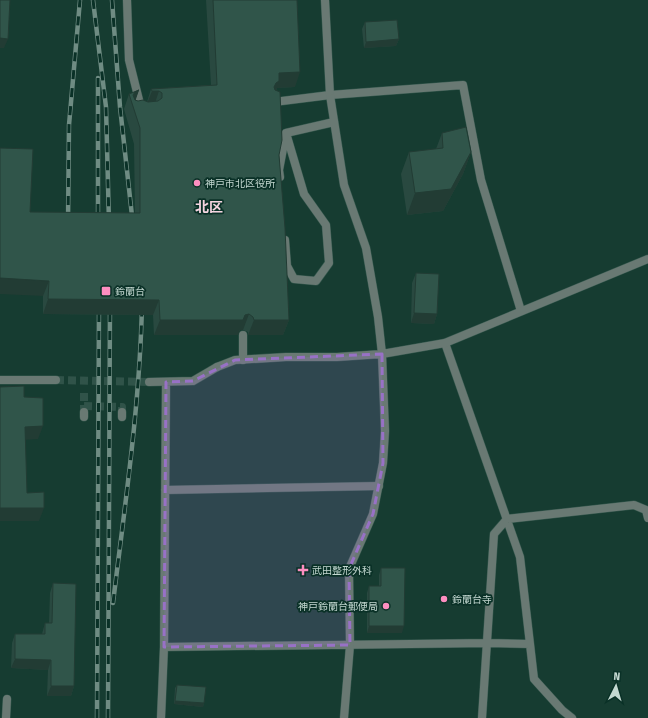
<svg xmlns="http://www.w3.org/2000/svg" width="648" height="718" viewBox="0 0 648 718" font-family="'Fira Sans Condensed','Noto Sans JP',sans-serif">
<rect width="100%" height="100%" fill="#163c31"/>
<g fill="none" stroke-linecap="round" stroke-linejoin="round">
<path stroke="#305349" stroke-width="8" stroke-dasharray="8 4" stroke-linecap="butt" d="M84 393V410
M84 406 122 407V417"/>
<path stroke="#305349" stroke-width="8" stroke-dasharray="8 4" stroke-linecap="butt" d="M56 380 149 382"/>
<defs>
<path id="service" d="M274 102 330 95
M280 177 279 170 286 133
M285 240 287 266 294 279 316 281 329 263 326 225 304 194 286 133 334 122
M243 360V335
M6 718 7 699"/>
<path id="pedestrian" d="M84 417V412
M122 417V412"/>
<path id="minor" d="M127 0 129 60 142 112
M330 95 463 85 481 180 521 311
M445 343 520 557 534 679 562 710 572 718
M0 380H56
M149 382 193 381 217 367
M165 490 379 486
M164 647 488 643 530 644
M161 718 164 647 166 382
M344 718 350 645
M482 718 494 534 507 519 634 505 646 510 648 518"/>
<path id="tertiary" d="M325 0 330 95 344 185 366 248 378 317 382 354 385 431 383 463 373 514 349 569 350 645
M217 367 235 360 286 357H337L382 354 445 343 648 259"/>
</defs>
<use href="#service" stroke="#35584e" stroke-width="9"/>
<use href="#pedestrian" stroke="#35584e" stroke-width="9"/>
<use href="#minor" stroke="#35584e" stroke-width="9"/>
<use href="#tertiary" stroke="#35584e" stroke-width="9"/>
<use href="#service" stroke="#697973" stroke-width="8"/>
<use href="#pedestrian" stroke="#697973" stroke-width="8"/>
<use href="#minor" stroke="#697973" stroke-width="8"/>
<use href="#tertiary" stroke="#697973" stroke-width="8"/>
<defs>
<path id="rail" d="M93 0 106 107 109 223
M112 0 120 107 133 225
M98 78V224
M68 223 69 125 80 0
M113 603C125 504 140 404 142 304
M97 718 99 304
M108 718 110 303"/>
</defs>
<use href="#rail" stroke="#6f8c83" stroke-width="4.5"/>
<use href="#rail" stroke="#0a3127" stroke-width="3" stroke-dasharray="9" stroke-linecap="butt"/>
</g>
<path fill="#294940" d="M206 0H297L295 87 277 88 276 91 279 155 289 320 283 335H248V332L243 330H240L238 335H154L153 315 43 314V296L30 212 135 213 134 144 124 109 129 94 139 90 135 100 138 101 147 102 151 89 211 85Z
M365 22 399 39 396 46 364 48 362 29Z
M442 133 471 152 463 174 443 211 407 215 401 174 409 152 436 149Z
M416 273 437 314 434 324 411 323 412 283Z
M381 568 402 633H367V593L369 586H379V575Z
M53 583 74 686 71 696H47L48 670 11 668 12 643 15 634H42L45 623H49L50 593Z
M177 685 204 703 203 707 174 704 175 688Z"/>
<path fill="#223c34" d="M0 38 8 39 4 48H0Z
M399 39 396 46 364 48 366 42Z
M300 72 295 87 277 88 274 96 270 98 279 73Z
M139 90 134 105 131 100 135 92Z
M152 91H159L154 106H146Z
M471 152 463 174 443 211 407 215 415 193Z
M0 278 49 281 43 296 0 294Z
M48 299 159 300 153 315 43 314Z
M414 313 437 314 434 324 411 323Z
M249 314 243 330H240L238 335H154L160 320Z
M254 320H289L283 335H248Z
M43 426 38 439 21 440 25 427Z
M0 508H44L39 521H0Z
M369 626H404L402 633H367Z
M15 659 51 660 48 670 11 668Z
M51 686H74L71 696H47Z
M175 701 204 703 203 707 174 704Z"/>
<path fill="#30554a" stroke="#223c34" d="M0 0H10L8 39 0 38Z
M213 0H297L300 72 279 73V81L276 83 274 87 275 90 280 92 282 140 279 155 285 228 289 320H254L253 317 249 314 245 315 243 320H160L159 300 48 299 49 281 0 278V148L33 149 30 212 140 213V128L129 94 139 90 135 92 133 95 135 100 138 101 143 100 148 102 158 101 162 98V93L159 91H152L151 89 217 85Z
M397 20 399 39 366 42 365 22Z
M466 127 471 152 451 189 415 193 409 152 443 148 442 133Z
M416 273 439 274 437 314 414 313Z
M24 386V397L43 398V426L25 427 27 493 44 492V508H0V387Z
M381 568H405L404 626H369V586H381Z
M53 583 76 584 74 686H51V660L15 659V634H45V623H52Z
M177 685 206 687 204 703 175 701Z"/>
<path fill="#9871c6" fill-opacity="0.2" stroke="#9871c6" stroke-width="3" stroke-dasharray="8 5" stroke-linejoin="round" d="M382 354 383 463 373 514 349 569 350 645 164 647 166 382 193 381 235 360Z"/>
<g fill="#fd8ec0" stroke="#0a3127" stroke-width="1.5">
<circle cx="197" cy="183" r="4"/>
<rect x="101" y="286" width="10" height="10" rx="2"/>
<path d="M301 564h4v4h4v4h-4v4h-4v-4h-4v-4h4z"/>
<circle cx="444" cy="599" r="4"/>
<circle cx="386" cy="606" r="4"/>
</g>
<g text-anchor="middle" stroke-width="3.5" stroke-linejoin="round" paint-order="stroke">
<g font-size="10" fill="#c4d8d1" stroke="#0a3127" text-anchor="start">
<text x="205" y="187">神戸市北区役所</text>
<text x="115" y="295">鈴蘭台</text>
<text x="312" y="574">武田整形外科</text>
<text x="452" y="603">鈴蘭台寺</text>
<text x="378" y="610" text-anchor="end">神戸鈴蘭台郵便局</text>
</g>
<g font-size="14" font-weight="bold" fill="#f5d5e1" stroke="#0a3127">
<text x="209" y="212">北区</text>
</g>
</g>
<g transform="translate(616 686) rotate(5)" stroke="#0a3127" stroke-width="3" paint-order="stroke">
<path d="M0-3L7 15L0 10L-7 15Z" fill="#c4d8d1"/>
<text y="-6" font-size="11" font-weight="bold" text-anchor="middle" fill="#c4d8d1">N</text>
</g>
</svg>
